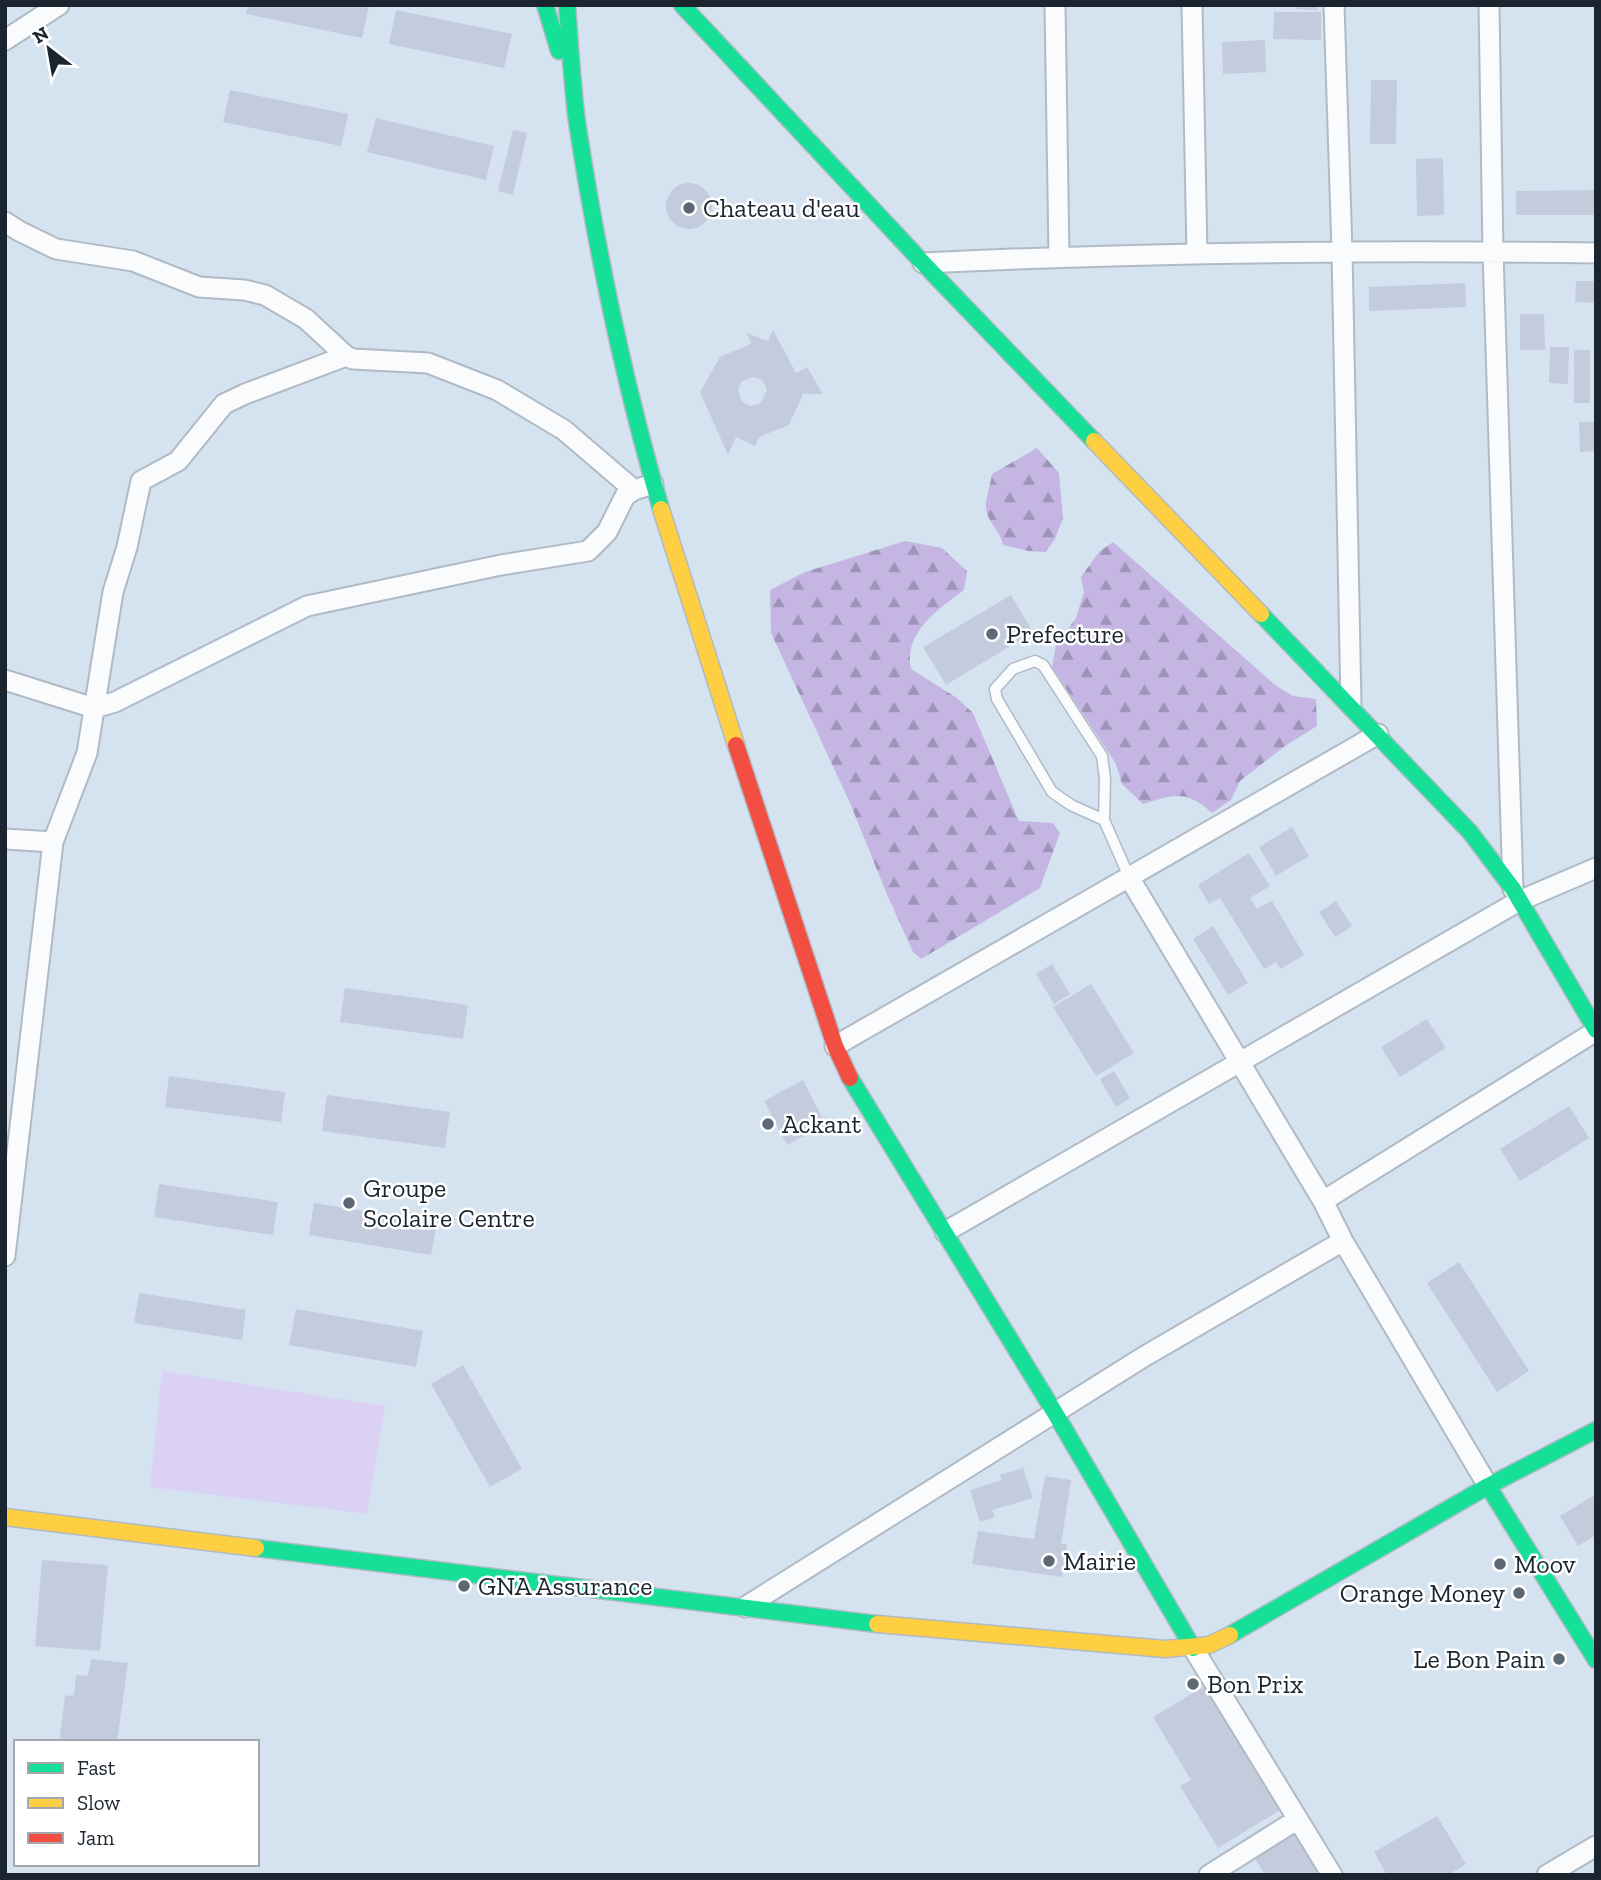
<svg xmlns="http://www.w3.org/2000/svg" width="1601" height="1880" viewBox="0 0 1601 1880" font-family="'Zilla Slab',serif">
<defs>
<pattern id="forest-firs" width="22" height="20" patternUnits="userSpaceOnUse" patternTransform="scale(1.75)"><rect width="22" height="20" fill="#c4b5e2"/><path d="M5 1l3.5 6h-7zM16 11l3.5 6h-7z" fill="#9e93b8"/></pattern>
</defs>
<rect width="100%" height="100%" fill="#d5e3f1"/>
<path fill="url(#forest-firs)" d="M1037 448 1059 473 1063 518 1055 539 1046 552 1028 551 1003 545C1001 532 988 523 986 509 985 498 991 484 992 474Z
M905 541 942 548 967 571 964 590C939 609 903 632 911 669L957 698 973 713 1019 821 1053 823 1060 833 1040 888 921 959 913 952 886 892 850 803 771 633 770 590 805 572Z
M1113 542 1275 685 1293 696 1316 699 1317 726 1285 746 1240 781 1231 800 1212 813C1185 789 1175 795 1143 804L1122 784 1116 764 1052 667 1056 645 1076 618 1084 592 1081 577 1099 552Z"/>
<path fill="#dad1f4" d="M162 1371 385 1406 367 1514 150 1487Z"/>
<path fill="#c3cbdd" fill-rule="evenodd" d="M248 5H369L362 38 246 14Z
M1297 5H1317V10L1296 9Z
M396 10 512 34 504 68 389 44Z
M1274 12H1321V40L1273 39Z
M1265 40 1266 72 1223 74 1222 42Z
M1371 80H1397L1396 144H1370Z
M230 90 348 114 341 146 223 122Z
M376 118 494 146 486 180 367 152Z
M513 130 527 133 513 195 498 191Z
M1443 158 1444 215 1417 216 1416 159Z
M666 206a23 23 0 1 1 46 0a23 23 0 1 1-46 0Z
M1596 190V215H1516V191Z
M1576 281H1596V303L1575 302Z
M1465 283 1466 307 1369 311V287Z
M1520 314H1544L1545 350H1520Z
M773 330 796 373 807 367 823 394H803L789 425 759 437 755 446 736 437 728 455 700 392 720 357 751 344 747 333 768 341ZM754 377 763 381 767 390 761 403 751 406 742 402 738 389 742 381Z
M1550 347H1569L1568 384 1549 383Z
M1574 350H1590V403H1574Z
M1579 422H1596V451L1580 452Z
M1011 595 1033 632 946 685 923 647Z
M1292 827 1309 856 1276 876 1259 847Z
M1249 853 1270 886 1250 898 1257 909 1272 901 1304 955 1281 969 1276 962 1264 969 1220 898 1209 904 1198 885Z
M1336 901 1352 926 1335 937 1319 912Z
M1213 926 1248 983 1228 995 1193 939Z
M1052 964 1070 994 1054 1004 1036 974Z
M1091 984 1134 1053 1096 1076 1053 1007Z
M345 988 468 1005 463 1039 340 1022Z
M1427 1019 1446 1048 1400 1077 1381 1047Z
M1114 1071 1130 1098 1116 1107 1100 1079Z
M169 1076 285 1092 281 1122 165 1107Z
M803 1080 826 1125 787 1145 764 1101Z
M327 1095 450 1112 445 1148 322 1131Z
M1569 1106 1589 1138 1520 1181 1500 1149Z
M159 1184 278 1202 273 1235 154 1217Z
M314 1203 437 1223 431 1255 309 1235Z
M1459 1262 1529 1371 1497 1392 1427 1283Z
M139 1293 246 1310 242 1340 134 1323Z
M296 1309 423 1331 416 1367 289 1345Z
M463 1365 522 1469 490 1487 431 1384Z
M1023 1468 1033 1498 992 1510 995 1517 980 1522 970 1490 1002 1480 1000 1475Z
M1045 1476 1071 1480 1061 1544H1067L1062 1577 972 1564 978 1531 1034 1539Z
M1596 1494V1535L1578 1546 1560 1516Z
M42 1560 108 1565 100 1651 35 1646Z
M91 1659 128 1663 117 1742H59L65 1696 74 1695 76 1675 88 1676Z
M1205 1686 1280 1810 1218 1848 1180 1786 1191 1780 1153 1717Z
M1437 1816 1466 1864 1448 1875H1387L1374 1852Z
M1294 1833 1320 1875H1265L1254 1857Z"/>
<g fill="none" stroke-linecap="round" stroke-linejoin="round">
<defs>
<path id="lane" d="M1104 820 1071 805 1052 792 997 699 995 689 1013 669 1035 661 1043 665 1102 756 1105 779 1104 820 1130 879"/>
<path id="street" d="M1055 5 1059 256
M1192 5 1197 254
M1334 5 1342 250 1351 705
M1489 5 1493 252 1513 889
M5 40 59 5
M5 222 19 231 56 249 133 261 199 287 244 290 265 295 306 319 346 356 353 359 428 363 497 390 564 430 634 490
M923 263C1147 252 1371 250 1596 253
M5 680 94 708 115 702 307 606 501 565 588 551 607 532 625 496 634 490 653 484
M5 839 53 842
M1130 879 1323 1201 1343 1241 1488 1486
M835 1046 1378 734
M1323 1201 1596 1031
M945 1232 1519 901 1596 868
M5 1256 53 842 87 753 113 592 127 547 141 481 178 461 224 404 245 394 346 356
M745 1607 1145 1356 1343 1241
M1193 1648 1332 1875
M1209 1875 1298 1819
M1547 1875 1596 1846"/>
<path id="fast" d="M545 5 559 51
M567 5C570 44 572 84 577 122 597 253 624 382 661 509
M682 5 923 263 1094 441
M1261 614 1470 832 1513 889 1596 1030
M850 1078 1055 1413 1193 1648
M1488 1486 1596 1660
M256 1548 877 1624
M1230 1635 1488 1486 1596 1430"/>
<path id="slow" d="M1094 441 1261 614
M661 509 736 745
M5 1517 256 1548
M877 1624 1165 1649 1209 1645 1230 1635"/>
<path id="jam" d="M736 745 835 1046 850 1078"/>
</defs>
<use href="#lane" stroke="#b0bac5" stroke-width="13"/>
<use href="#street" stroke="#b0bac5" stroke-width="23"/>
<use href="#fast" stroke="#b0bac5" stroke-width="19"/>
<use href="#slow" stroke="#b0bac5" stroke-width="19"/>
<use href="#jam" stroke="#b0bac5" stroke-width="19"/>
<use href="#lane" stroke="#f9fbfd" stroke-width="10"/>
<use href="#street" stroke="#f9fbfd" stroke-width="19"/>
<use href="#fast" stroke="#16e098" stroke-width="16"/>
<use href="#slow" stroke="#ffcf43" stroke-width="16"/>
<use href="#jam" stroke="#f24e42" stroke-width="16"/>
</g>
<g fill="#5c6873" stroke="#fff" stroke-width="2.5">
<circle cx="689" cy="208" r="7"/>
<circle cx="992" cy="634" r="7"/>
<circle cx="768" cy="1124" r="7"/>
<circle cx="349" cy="1203" r="7"/>
<circle cx="1049" cy="1561" r="7"/>
<circle cx="1500" cy="1564" r="7"/>
<circle cx="464" cy="1586" r="7"/>
<circle cx="1519" cy="1593" r="7"/>
<circle cx="1559" cy="1659" r="7"/>
<circle cx="1193" cy="1684" r="7"/>
</g>
<g text-anchor="middle" stroke-width="5" stroke-linejoin="round" paint-order="stroke">
<g font-size="26" fill="#1b252f" stroke="#fff" text-anchor="start">
<text x="703" y="217">Chateau d'eau</text>
<text x="1006" y="643">Prefecture</text>
<text x="782" y="1133">Ackant</text>
<text x="363" y="1197">Groupe<tspan x="363" dy="30">Scolaire Centre</tspan></text>
<text x="1063" y="1570">Mairie</text>
<text x="1514" y="1573">Moov</text>
<text x="478" y="1595">GNA Assurance</text>
<text x="1505" y="1602" text-anchor="end">Orange Money</text>
<text x="1545" y="1668" text-anchor="end">Le Bon Pain</text>
<text x="1207" y="1693">Bon Prix</text>
</g>
</g>
<rect width="1601" height="1880" fill="none" stroke="#1b252f" stroke-width="14"/>
<rect x="14" y="1740" width="245" height="126" fill="#ffffff" stroke="#a4a8ac" stroke-width="2"/>
<rect x="28" y="1763" width="35" height="10" fill="#16e098" stroke="#a4a8ac" stroke-width="2"/>
<text x="77" y="1775" font-size="21" fill="#1b252f">Fast</text>
<rect x="28" y="1798" width="35" height="10" fill="#ffcf43" stroke="#a4a8ac" stroke-width="2"/>
<text x="77" y="1810" font-size="21" fill="#1b252f">Slow</text>
<rect x="28" y="1833" width="35" height="10" fill="#f24e42" stroke="#a4a8ac" stroke-width="2"/>
<text x="77" y="1845" font-size="21" fill="#1b252f">Jam</text>
<g transform="translate(49 49) rotate(329)" stroke="#ffffff" stroke-width="5" paint-order="stroke">
<path d="M0-5L12 26L0 18L-12 26Z" fill="#1b252f"/>
<text y="-10" font-size="19" font-weight="bold" text-anchor="middle" fill="#1b252f">N</text>
</g>
</svg>
